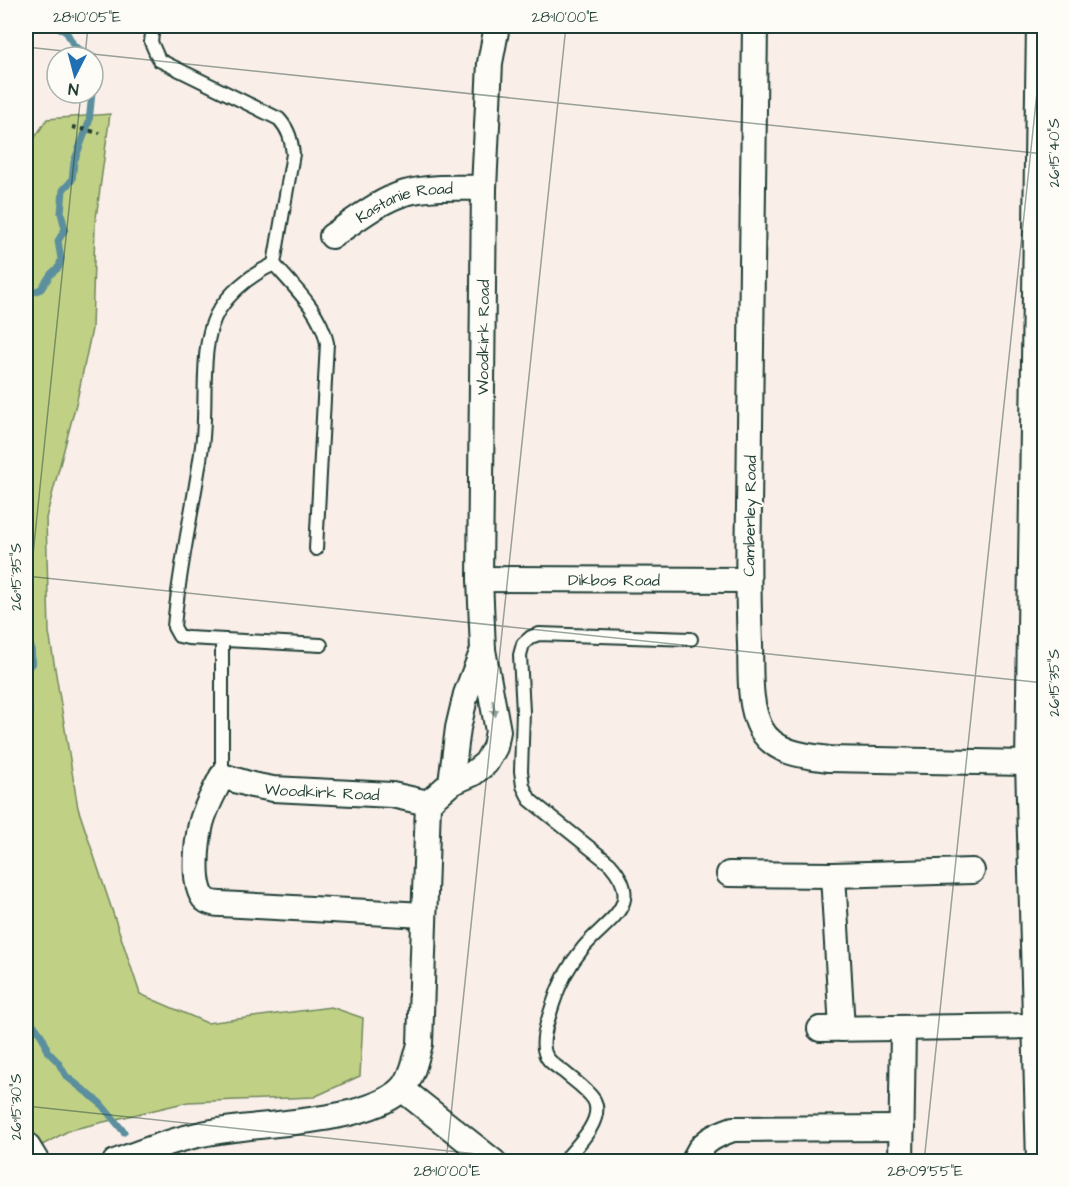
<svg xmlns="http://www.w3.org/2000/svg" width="1070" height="1187" viewBox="0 0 1070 1187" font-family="'Architects Daughter',sans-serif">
<rect width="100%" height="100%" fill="#faeee9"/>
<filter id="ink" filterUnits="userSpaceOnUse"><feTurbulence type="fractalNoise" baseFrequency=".0167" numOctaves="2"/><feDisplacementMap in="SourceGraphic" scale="12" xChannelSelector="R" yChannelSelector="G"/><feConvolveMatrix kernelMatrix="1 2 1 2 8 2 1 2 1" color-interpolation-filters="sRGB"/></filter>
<g filter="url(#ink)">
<path fill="#c0d186" stroke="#70875d" stroke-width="1.5" d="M110 114 95 226 92 329 77 400 46 518 49 632 78 808 140 994 207 1023 331 1007 363 1018 360 1076 314 1097 188 1102 70 1130 35 1149 26 1121V151L47 119Z"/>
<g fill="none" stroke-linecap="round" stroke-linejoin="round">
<path stroke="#5b8f9e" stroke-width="7" d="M57 26 67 33 74 46 93 57V61
M26 295 41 289 51 274 59 267 61 259 58 241 65 229 61 213 63 190 72 180 74 162 89 122 92 93
M26 635 31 647 32 663 26 670
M26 693C30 706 31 717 26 730
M26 1013C32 1026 46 1036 47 1051L58 1062 66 1076 100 1103 124 1132"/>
<defs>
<path id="lane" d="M153 26 151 42 159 60 279 119C289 130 291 139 293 154L274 264C295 288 321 312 327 343L316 549
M274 264C253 274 232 290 219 310 198 342 208 407 202 446 194 506 179 566 174 627L179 636 188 638 321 645
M222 776V641
M563 1162C575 1148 605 1120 594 1100 587 1089 573 1080 564 1072 557 1067 547 1061 545 1053 540 1040 549 1017 553 1004 559 984 569 965 583 948 607 919 646 905 610 864L530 800 523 786 521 771 523 712 520 655 523 644 531 637 539 634 691 639"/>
<g id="street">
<path d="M755 26C753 186 751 347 749 507 748 553 748 598 750 644 751 671 748 704 761 729 774 753 804 756 829 759L1028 763"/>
<path id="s1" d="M332 236C353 222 380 200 405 193 430 186 458 188 484 188"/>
<path id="s2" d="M480 579 748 580"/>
<path d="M451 783 458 728 466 694 483 650"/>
<path id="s3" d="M428 803 451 783 472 774 486 763 495 747 498 731 483 650 480 579 484 188 490 63 497 26"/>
<path d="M729 874 833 875 972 871"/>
<path d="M833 875 842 1029"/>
<path id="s4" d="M424 915 221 904C217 904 211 903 207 901 191 891 197 841 201 824 205 807 215 791 222 776L252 785 273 789 392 795 428 803"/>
<path d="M820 1029 1035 1026"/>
<path d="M402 1089 494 1162"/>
<path d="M26 1144 37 1162"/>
<path d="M115 1162C143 1151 172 1140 202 1134 256 1122 361 1125 401 1090 412 1080 416 1058 420 1044L428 803"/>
<path d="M694 1162C699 1142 716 1135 733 1129L902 1128"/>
<path d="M901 1162 903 1029"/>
<path d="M1039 1162 1028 763 1039 26"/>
</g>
</defs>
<use href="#lane" stroke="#1f3d34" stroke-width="16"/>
<use href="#street" stroke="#1f3d34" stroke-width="28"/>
<path stroke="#1f3d34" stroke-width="4" stroke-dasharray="4.5 4.5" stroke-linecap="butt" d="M72 127 100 133"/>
<use href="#lane" stroke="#fdfcf7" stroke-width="12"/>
<use href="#street" stroke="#fdfcf7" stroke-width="24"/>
</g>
<defs><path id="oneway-solid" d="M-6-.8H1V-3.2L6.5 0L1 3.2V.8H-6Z" transform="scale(1.5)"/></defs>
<use fill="#8e9c96" href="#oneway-solid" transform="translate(494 708) rotate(80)"/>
</g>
<path fill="none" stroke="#1f3d34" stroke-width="1.5" stroke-opacity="0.45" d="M26 47 1044 154M85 57 88 26M26 576 1044 683M26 622 81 93M26 1106 552 1162M446 1162 566 26M924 1162 1044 26"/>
<g text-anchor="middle" stroke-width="4.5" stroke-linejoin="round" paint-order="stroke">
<g font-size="16" fill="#1f3d34" stroke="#fdfcf7">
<text dy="6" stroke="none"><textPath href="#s1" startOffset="82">Kastanie Road</textPath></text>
<text dy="6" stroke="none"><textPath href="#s3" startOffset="501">Woodkirk Road</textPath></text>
<text transform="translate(749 516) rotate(-89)" y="6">Camberley Road</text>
<text dy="6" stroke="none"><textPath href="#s2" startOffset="134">Dikbos Road</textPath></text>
<text dy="6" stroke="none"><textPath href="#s4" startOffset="452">Woodkirk Road</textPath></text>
</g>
</g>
<rect width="1070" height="1187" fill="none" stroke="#fdfcf7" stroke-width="66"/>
<g transform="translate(75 75) rotate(186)"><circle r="28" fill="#fdfcf7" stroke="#a4b0a9" stroke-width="1.5"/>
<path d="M0-4.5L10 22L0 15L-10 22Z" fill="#1f6fb2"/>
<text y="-9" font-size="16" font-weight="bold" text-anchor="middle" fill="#1f3d34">N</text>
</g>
<rect x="33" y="33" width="1004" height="1121" fill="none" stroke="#1f3d34" stroke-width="2"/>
<g font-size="15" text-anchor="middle" fill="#1f3d34">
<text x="87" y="22">28°10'05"E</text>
<text x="565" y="22">28°10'00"E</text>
<text transform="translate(1054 153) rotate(-90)" y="5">26°15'40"S</text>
<text transform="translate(16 577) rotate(-90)" y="5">26°15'35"S</text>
<text transform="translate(1054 683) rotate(-90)" y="5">26°15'35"S</text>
<text transform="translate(16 1107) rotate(-90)" y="5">26°15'30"S</text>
<text x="447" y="1176">28°10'00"E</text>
<text x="925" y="1176">28°09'55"E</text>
</g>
</svg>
